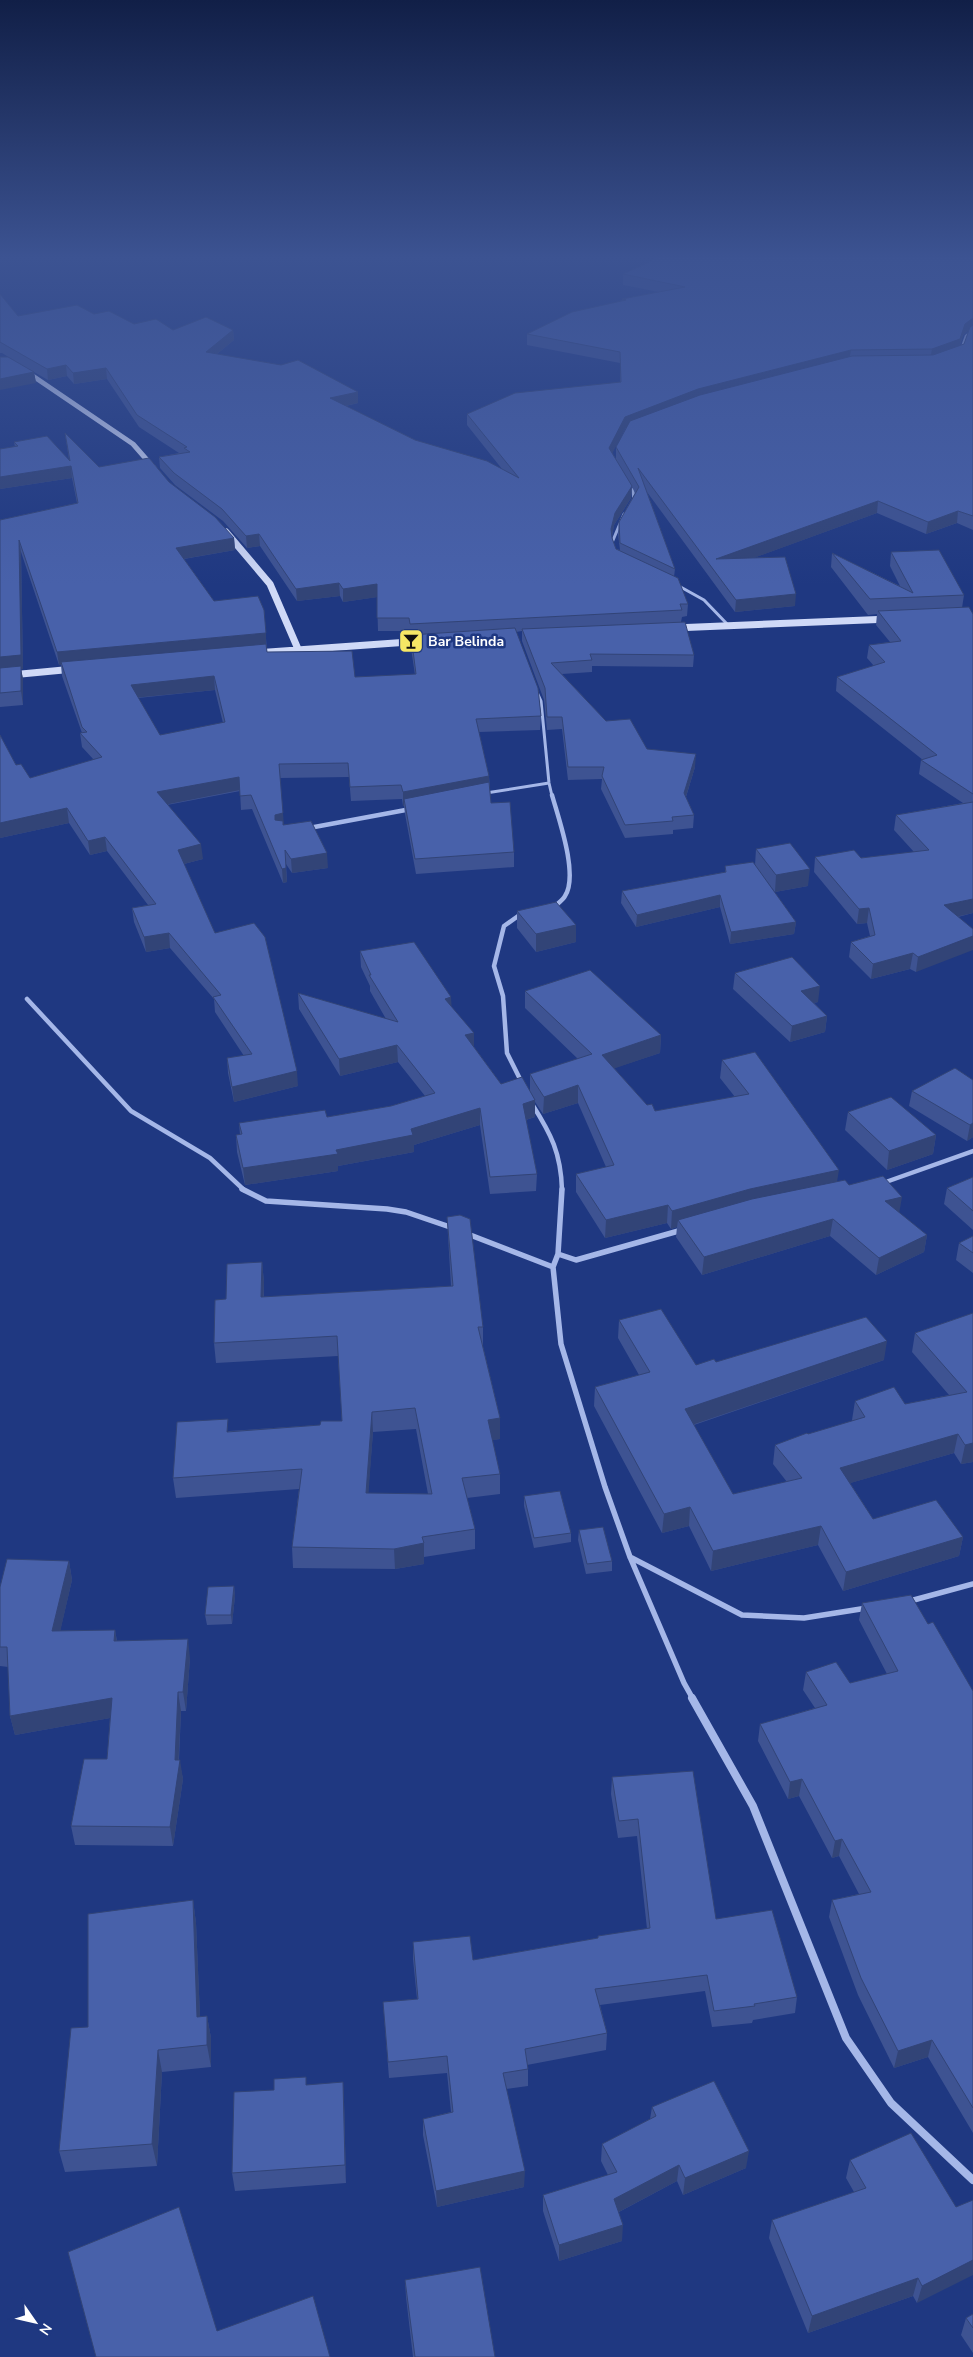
<svg xmlns="http://www.w3.org/2000/svg" width="973" height="2357" viewBox="0 0 973 2357" font-family="'Nunito Sans',sans-serif">
<rect width="100%" height="100%" fill="#1f3881"/>
<g fill="none" stroke-linecap="round" stroke-linejoin="round">
<path stroke="#a5b7e8" stroke-width="2.5" d="M961 350 966 336 973 330
M628 484 633 491"/>
<path stroke="#a5b7e8" stroke-width="3" d="M633 490 634 501
M611 545 624 514
M677 585 704 600 729 626
M536 690 541 701 549 783 552 796
M486 793 549 783"/>
<path stroke="#a5b7e8" stroke-width="4.5" d="M552 795C558 817 579 875 565 896 563 900 558 903 554 907
M309 828 411 809
M521 914 504 926 494 966 503 996 507 1053 522 1083
M27 999 131 1111 210 1158 244 1190
M532 1104C551 1134 561 1153 562 1190
M883 1183 973 1151"/>
<path stroke="#a5b7e8" stroke-width="5.5" d="M242 1189 266 1201 387 1209 406 1212 453 1228
M562 1189 558 1254 553 1267 561 1344 605 1487 630 1557 684 1683 693 1699
M465 1233 553 1267
M558 1254 576 1260 682 1230
M630 1557 742 1615 804 1618 867 1608
M910 1601 973 1584"/>
<path stroke="#a5b7e8" stroke-width="8" d="M692 1698 753 1806 846 2038 891 2103 973 2180"/>
<path stroke="#cfd9f7" stroke-width="5" d="M24 370 133 444 154 468"/>
<path stroke="#cfd9f7" stroke-width="7" d="M226 532 270 584 298 649
M674 628 890 619
M255 653 423 641
M0 676 74 669"/>
</g>
<path fill="#3e5392" fill-rule="evenodd" d="M973 255V530L957 523 926 534 877 513 753 558 795 606 735 612 647 492 675 569 674 577 688 604 687 616 682 617 681 622 694 655 693 667 592 666V672L562 674 606 721 647 749 695 767 686 797 694 815 693 828 673 830V834L625 838 601 789 602 779 568 780 562 729 547 730 544 700 522 641V631L516 632 541 716 540 730 479 732 489 776 491 803 514 852V867L416 874 405 814 404 806H403L402 799 351 801 349 777 280 778 283 825 328 868 292 873 286 864 287 882 283 883 252 809 241 810 240 791 167 805 203 859 184 864 215 933 298 1086 234 1102 228 1073 227 1058 244 1056 215 1012 214 999 170 948 146 952 134 922 132 908 148 905 107 851 90 855 69 823 0 838V735L16 765 30 778 94 760 82 747 80 733H82L62 676 61 665H59L21 552 23 669H21L23 679V705L0 707V520L77 503 72 478 0 489V449L15 447 14 442 69 460 65 433 99 467 169 482 234 538 235 550 184 559 214 601 264 610 267 652 355 677 415 675 411 648V637H410L409 631H378L377 597 343 602 340 596 297 601 260 546 247 548 223 521 175 485 160 468 159 457 179 453 139 427 107 379 74 384 67 376 48 380 34 372 36 383 0 357 15 361 2 353H0V294L18 316 94 314 134 324 173 330H233L234 340 217 354 358 392V403L346 406 415 440 502 469 467 425V414L620 382V363L527 345V334L622 301V299L659 292 623 285V274ZM969 330 964 344 960 345 963 335ZM626 427 616 447V459L612 453 625 428ZM632 487 635 493 619 522 618 534 620 550 616 549 612 537 614 525 631 498ZM215 690 223 723 160 735 138 698Z
M891 552 964 595 962 608 973 614V913L958 917 916 972 910 969 871 979 849 957 851 942 870 936 867 923 857 924 814 872 815 857 861 858 914 852 894 830 896 815 963 803 919 774 921 760H923L836 691 837 677 874 666 867 658 869 645 890 642 876 625 877 614 868 615 831 567 832 553 900 586 890 566Z
M756 849 808 886 775 892 765 879 796 922 794 934 730 944 720 907 636 927 621 903 622 891 725 872V866L755 865Z
M517 911 576 942 536 952 517 928Z
M360 951 451 1006 474 1047 501 1084 530 1091V1074L578 1059 525 1008V991L661 1035 660 1053 614 1068 647 1105 655 1111 735 1097 720 1078 722 1060 837 1181 849 1185 899 1213 927 1235 924 1252 876 1275 830 1236 702 1275 676 1237 677 1227 671 1229 667 1223 605 1238 576 1192V1174L606 1167 578 1103 543 1114 535 1102V1117L526 1120 537 1174 536 1191 490 1194 480 1125 414 1145V1152L338 1166V1171L245 1185 237 1152 236 1135H240L239 1123 327 1117 391 1106 425 1096 398 1062 340 1076 299 1009 298 993 386 1019 370 991V986L361 967Z
M735 973 818 1002 814 1003 827 1016 825 1032 790 1042 733 989Z
M973 1080V1137L967 1141 909 1106 912 1091Z
M848 1112 936 1135 933 1154 887 1170 845 1130Z
M973 1177V1230L944 1204 947 1188Z
M447 1217 483 1327V1347L500 1418V1439L492 1440 500 1474V1494L467 1498 475 1529V1549L424 1557V1564L395 1569 293 1568 292 1547 299 1489 176 1498 173 1478 229 1431 320 1425 342 1421 338 1356 216 1363 214 1343 226 1299 262 1262 264 1282V1297L451 1286 448 1236ZM416 1429 428 1494 368 1493 373 1432Z
M973 1236V1273L956 1260 959 1243Z
M973 1313V1462L961 1464 954 1453 850 1483 873 1519 963 1537 959 1556 843 1591 818 1545 711 1571 689 1526 662 1533 594 1406 595 1387 639 1375 618 1338 619 1320 696 1365 716 1362 884 1360 694 1425 733 1494 787 1482 773 1464 775 1445 853 1421 852 1420 855 1401 905 1404 949 1395 912 1352 915 1333Z
M524 1496 571 1533V1542L534 1548 524 1506Z
M579 1530 612 1561V1571L586 1574 578 1540Z
M69 1561 72 1580 60 1631 115 1630 117 1641 190 1658 186 1711H181L179 1760 183 1779 173 1846 75 1845 71 1826 107 1759 110 1718 15 1735 10 1716 8 1667 0 1666V1587Z
M234 1586 235 1596 232 1624 207 1625 205 1615Z
M862 1603 928 1624 973 1691V2133L928 2057 894 2068 858 1995 829 1917 832 1900 859 1894 839 1856 832 1858 799 1796 788 1799 758 1741 760 1724 815 1708 803 1690 806 1672 850 1683 887 1674 859 1620Z
M612 1777 716 1919 797 1997 795 2013 753 2020 752 2023 712 2027 705 1991 600 2005 607 2033 606 2050 527 2065 528 2069V2086L506 2089 524 2187 437 2207 423 2135V2119L451 2112 447 2073 389 2078 383 2002 417 1999 413 1959V1942L473 1960 598 1938V1936L647 1929 637 1836 618 1838 611 1794Z
M193 1900 196 1923 200 2017 207 2016 211 2038V2067L162 2072 157 2166 65 2172 59 2151 88 2027Z
M307 2085 344 2101 346 2183 235 2191 232 2173 274 2090Z
M652 2107 746 2168 683 2195 677 2181 619 2212 622 2241 559 2261 543 2211V2195L608 2175 601 2161 602 2144 650 2119Z
M850 2160 956 2207 917 2303 913 2296 808 2333 769 2238 772 2220 854 2192 846 2178Z
M405 2280 495 2357H413L406 2297Z
M973 2314V2353L961 2335 966 2318Z"/>
<path fill="#324477" d="M973 318V327L963 335 958 350 930 360 932 349Z
M233 330 234 340 207 362 206 352Z
M851 350 849 361 697 400 625 428 609 460V448L625 417 698 389Z
M66 365 67 376 48 380 47 369Z
M106 368 107 379 74 384 73 373Z
M34 372 36 383 0 390V379Z
M358 392V403L331 409 330 398Z
M71 466 72 478 0 489V477Z
M632 486 631 498 614 525 611 541V529L615 513Z
M878 501 877 513 715 572 716 559Z
M958 511 957 523 926 534 928 522Z
M259 534 260 546 247 548 246 536Z
M234 538 235 550 177 560 176 548Z
M19 540 21 552 23 669H21L23 679V705L21 691 0 671V657Z
M339 583 340 596 297 601 296 589Z
M377 584 378 597 343 602V589Z
M796 594 795 606 735 612 736 600Z
M266 633V647L61 662V665H59L57 652Z
M214 676 215 690 133 698 131 685Z
M696 754 695 767 683 806 684 793Z
M489 776V790L404 799V806H403V792Z
M239 777 240 790 159 806 157 792Z
M67 808 69 823 0 838V823Z
M283 813 284 827 275 820V815Z
M105 837 107 851 90 855 88 841Z
M201 844 203 859 180 865 178 850Z
M327 853 328 868 292 873 291 859Z
M286 868 287 882 283 883 282 869Z
M810 869 808 886 775 892 776 875Z
M720 895V907L636 927 637 915Z
M973 899V913L942 920 944 905Z
M869 908 867 923 857 924 859 909Z
M796 922 794 934 730 944 731 932Z
M576 925V942L536 952V934Z
M169 933 170 948 146 952 144 937Z
M973 936V950L916 972 918 957Z
M913 953 910 969 871 979 873 964Z
M820 986 818 1002 799 1007 801 991Z
M451 997 452 1014 445 999Z
M827 1016 825 1032 790 1042 792 1026Z
M474 1033V1049L465 1035Z
M661 1035 660 1053 601 1073 602 1055Z
M397 1045 398 1062 340 1076 339 1059Z
M297 1071 298 1086 234 1102 232 1087Z
M578 1085V1103L543 1114 544 1097Z
M535 1100V1117L522 1121 523 1104Z
M480 1108V1125L414 1145V1152L338 1166V1171L245 1185 243 1168 336 1150Z
M973 1123V1137L967 1141 970 1125Z
M936 1135 933 1154 887 1170 889 1151Z
M839 1170 836 1188 678 1220 677 1227 671 1229 672 1211 750 1189Z
M902 1197 899 1214 885 1201Z
M668 1205 667 1223 605 1238 606 1220Z
M833 1219 830 1236 702 1275 704 1257Z
M927 1235 924 1252 876 1275 879 1258Z
M262 1262 264 1282 263 1317 261 1297Z
M887 1341 884 1360 683 1428 685 1409Z
M372 1412 373 1432 367 1514 366 1493Z
M500 1418V1439L488 1441V1420Z
M958 1434 954 1453 837 1487 840 1468Z
M973 1443V1462L961 1464 965 1445Z
M690 1507 689 1526 662 1533 664 1514Z
M821 1526 818 1545 711 1571 713 1551Z
M963 1537 959 1556 843 1591 846 1572Z
M424 1543V1564L395 1569 394 1549Z
M69 1561 72 1580 56 1650 52 1631Z
M234 1586 235 1596 232 1624 231 1615Z
M115 1630 118 1649 114 1641Z
M188 1639 190 1658 186 1711 183 1692Z
M178 1692 181 1711 178 1770 180 1760 183 1779 173 1846 170 1827 175 1760Z
M112 1698 116 1717 15 1735 10 1716Z
M802 1779 799 1796 788 1799 790 1782Z
M842 1839 839 1856 832 1858 835 1841Z
M193 1900 196 1923 201 2039 197 2017Z
M207 2016 211 2038V2067L207 2045Z
M932 2040 928 2057 894 2068 898 2051Z
M158 2050 162 2072 157 2166 152 2144Z
M343 2082 344 2101 346 2183 345 2165Z
M749 2151 746 2168 683 2195 685 2178Z
M679 2165 677 2181 613 2215 614 2199Z
M525 2171 524 2187 437 2207 436 2191Z
M623 2225 622 2241 559 2261V2245Z
M973 2260V2275L917 2303 922 2286Z
M918 2278 913 2296 808 2333 812 2316Z"/>
<path fill="#4861aa" stroke="#324477" fill-rule="evenodd" d="M660 255H973V318L965 324 960 339 932 349 851 350 698 389 625 417 609 448 632 486 615 513 611 529 612 538 616 549 678 578 688 604H680L682 610 410 624 409 618H377V584L343 589 339 583 296 589 259 534 246 536 222 509 174 473 159 457 190 452 184 448 187 447 137 415 106 368 73 373 66 365 47 369 0 342V294L18 316 77 305 94 314 109 311 134 324 156 319 173 330 206 317 233 330 206 352 281 365 298 360 358 392 330 398 415 440 487 461 519 478 467 414 515 393 621 382 620 352 527 334 572 312 626 300 622 299 685 287 623 274 647 263Z
M973 325V516L958 511 928 522 878 501 716 559 785 557 796 594 736 600 638 468 675 569 620 543 619 522 639 487 616 447 630 421 700 395 852 356 933 355 964 344 970 327Z
M0 357H8L34 372 0 379Z
M65 433 99 467 149 458 169 482 215 517 234 538 176 548 214 601 258 596 264 610 266 633 57 652 19 540 21 655 0 657V520L78 503 71 466 0 477V449L18 446 14 442 47 436 70 461Z
M939 550 964 595 870 599 832 553 913 593 891 552Z
M969 607 973 614V794L921 760 937 755 837 677 885 662 869 645 901 641 878 611Z
M685 622 694 655 590 654 592 660 551 663 606 721 630 719 647 749 696 754 684 793 694 815 672 817 673 821 625 825 602 776 604 767H568L562 717H547L545 688 522 629Z
M515 628 538 688 541 716 476 719 489 776 403 792 401 785 350 787 348 763 279 764 283 813 275 815V820L283 821V825L311 821 327 853 291 859 285 850 286 868 282 869 251 795 240 796 239 777 157 792 201 844 178 850 215 933 254 923 265 937 297 1071 232 1087 227 1058 252 1054 213 997 221 995 169 933 144 937 132 908 156 904 105 837 88 841 67 808 0 823V735L16 765 21 764 30 778 102 757 80 733 87 732 82 727 61 662 266 644 267 652 352 651 355 677 416 674 411 635ZM214 676 225 722 160 735 131 685Z
M21 666V691L0 693V668Z
M489 782 491 803 510 802 514 852 415 859 404 799Z
M973 802V899L944 905 973 929V936L918 957 913 953 873 964 851 942 875 935 869 908 859 909 815 857 854 850 861 858 929 850 896 815Z
M790 843 810 869 776 875 756 849Z
M753 862 796 922 731 932 720 895 637 915 622 891 726 872 725 866Z
M556 902 576 925 536 934 517 911Z
M414 942 451 997 445 999 474 1033 465 1035 501 1084 522 1077 535 1100 523 1104 537 1174 490 1177 480 1108 411 1129 413 1135 336 1150 338 1154 243 1168 236 1135 242 1134 239 1123 325 1110 327 1117 391 1106 435 1093 397 1045 339 1059 298 993 398 1022 369 975H371L360 951Z
M792 957 820 986 801 991 827 1016 792 1026 735 973Z
M590 970 661 1035 602 1055 647 1105 652 1104 655 1111 749 1094 722 1060 755 1052 839 1170 750 1189 672 1211 668 1205 606 1220 576 1174 614 1165 578 1085 544 1097 535 1083 530 1074 592 1054 525 991Z
M955 1068 973 1080V1123L970 1125 912 1091Z
M891 1097 936 1135 889 1151 848 1112Z
M883 1176 902 1197 885 1201 927 1235 879 1258 833 1219 704 1257 678 1220 752 1199 845 1180 849 1185Z
M973 1177V1211L947 1188Z
M460 1215 470 1219 483 1327H478L500 1418 488 1420 500 1474 462 1478 475 1529 422 1537 424 1543 394 1549 292 1547 302 1469 173 1478 177 1422 228 1419 227 1432 320 1425 321 1421H342L337 1336 214 1343 215 1300 226 1299 227 1264 262 1262 261 1297 453 1286 447 1217ZM415 1408 432 1494 366 1493 372 1412Z
M973 1236V1253L959 1243Z
M661 1309 696 1365 714 1359 716 1362 866 1317 887 1341 685 1409 733 1494 802 1478 775 1445 807 1433 808 1434 865 1417 855 1401 894 1387 905 1404 967 1392 915 1333 973 1313V1443L965 1445 958 1434 840 1468 873 1519 936 1500 963 1537 846 1572 821 1526 713 1551 690 1507 664 1514 595 1387 650 1372 619 1320Z
M560 1491 571 1533 534 1538 524 1496Z
M603 1527 612 1561 587 1564 579 1530Z
M7 1559 69 1561 52 1631 115 1630 114 1641 188 1639 183 1692H178L175 1760H180L170 1827 71 1826 84 1759H107L112 1698 10 1716 7 1647H0V1587Z
M234 1586 231 1615H205L208 1587Z
M911 1595 928 1624 933 1622 973 1691V2108L932 2040 898 2051 861 1978 832 1900 871 1892 842 1839 835 1841 802 1779 790 1782 760 1724 827 1705 806 1672 836 1662 850 1683 898 1671 862 1603Z
M693 1771 716 1919 772 1910 797 1997 754 2004 755 2006 714 2011 707 1975 595 1989 607 2033 525 2049 528 2069 503 2073 525 2171 436 2191 423 2119 453 2112 447 2056 388 2062 383 2002 418 1999 413 1942 470 1936 473 1960 598 1938V1936L650 1928 638 1819 619 1821 612 1777Z
M193 1900 197 2017 207 2016V2045L158 2050 152 2144 59 2151 71 2028 88 2027V1914Z
M306 2077V2085L343 2082 345 2165 232 2173 234 2092 274 2090V2079Z
M714 2081 749 2151 685 2178 679 2165 614 2199 623 2225 559 2245 543 2195 617 2172 602 2144 656 2116 652 2107Z
M911 2133 956 2207 973 2200V2260L922 2286 918 2278 812 2316 772 2220 866 2188 850 2160Z
M179 2207 217 2331 313 2296 330 2357H96L68 2252Z
M480 2267 495 2357H415L405 2280Z
M973 2314V2328L966 2318Z"/>
<linearGradient id="sky" x2="0" y2="1"><stop stop-color="#111f47"/><stop offset="0.44" stop-color="#3c5392"/><stop offset="1" stop-color="#3c5392" stop-opacity="0"/></linearGradient>
<rect width="973" height="585" fill="url(#sky)"/>
<defs>
<symbol id="bar-square" viewBox="-11 -11 22 22"><rect x="-9" y="-9" width="18" height="18" rx="4" fill="#f6e765" stroke="#1f3881"/><path d="M-6-5H6L.8 .8V4.5H3.5V6h-7V4.5H-.8V.8Z" fill="#111"/></symbol>
</defs>
<g fill-rule="evenodd">
<use href="#bar-square" x="397" y="627" width="28" height="28"/>
</g>
<g text-anchor="middle" stroke-width="5" stroke-linejoin="round" paint-order="stroke">
<g font-size="14" font-weight="bold" fill="#fff" stroke="#1f3881" text-anchor="start">
<text x="428" y="646">Bar Belinda</text>
</g>
</g>
<g transform="translate(35 2322) rotate(124)" stroke="#1f3881" stroke-width="4" paint-order="stroke">
<path d="M0-4L9 19L0 12L-9 19Z" fill="#ffffff"/>
<text y="-8" font-size="14" font-weight="bold" text-anchor="middle" fill="#ffffff">N</text>
</g>
</svg>
